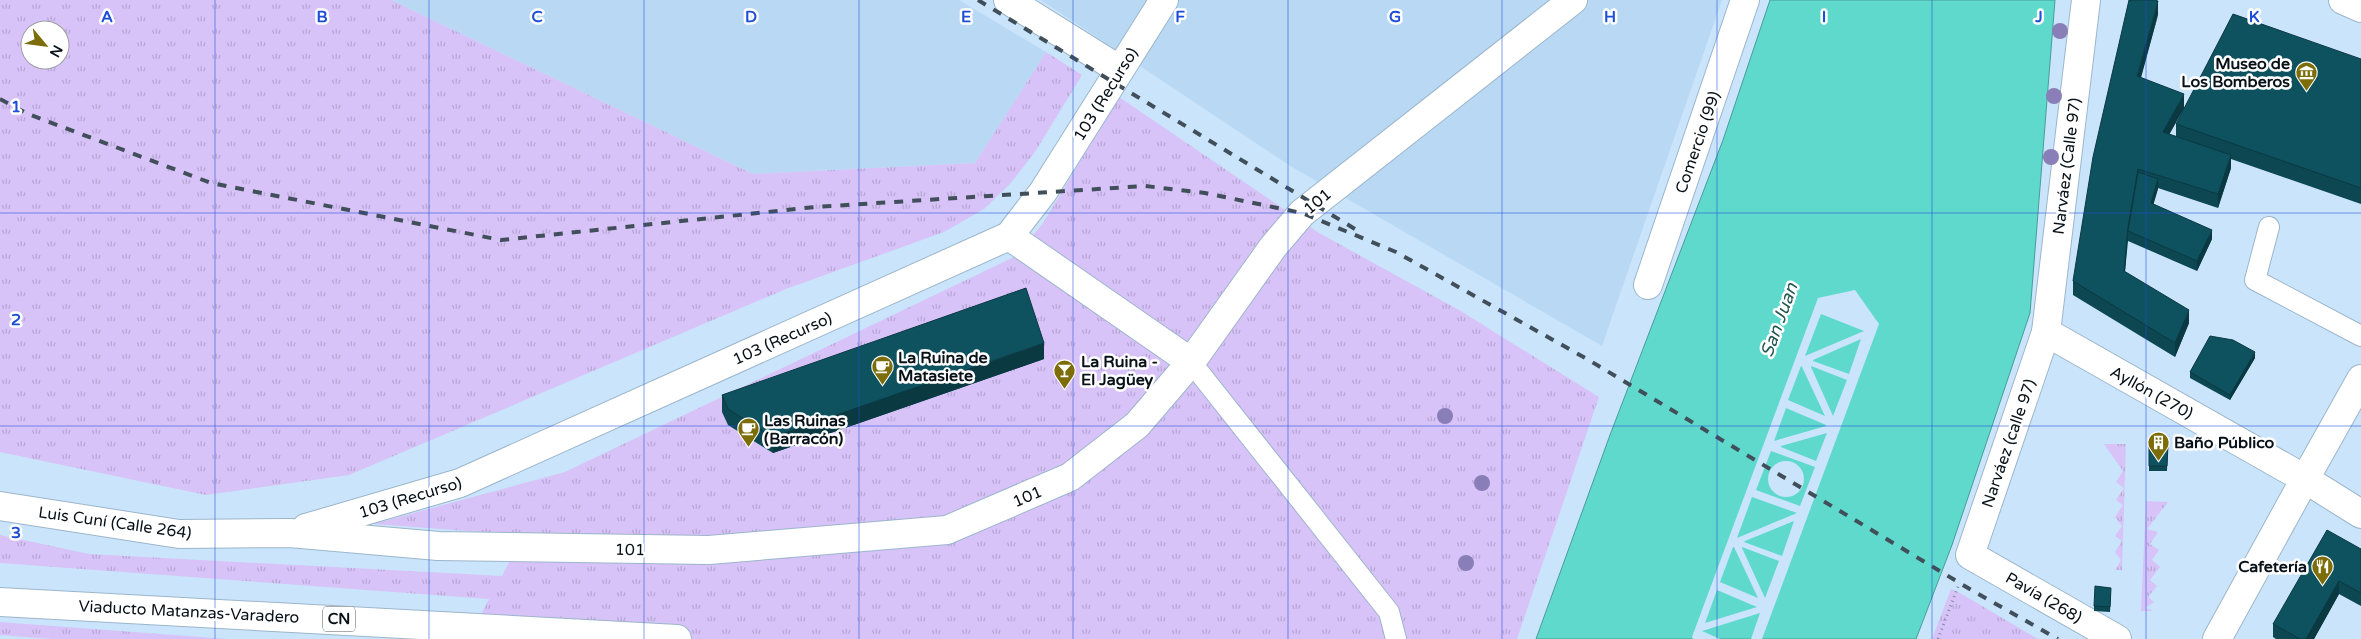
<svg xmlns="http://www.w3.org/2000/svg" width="2361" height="639" viewBox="0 0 2361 639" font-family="'Varela Round',sans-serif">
<defs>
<pattern id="grass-tufts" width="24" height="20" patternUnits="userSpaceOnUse" patternTransform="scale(1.25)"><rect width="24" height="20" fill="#d7c3f8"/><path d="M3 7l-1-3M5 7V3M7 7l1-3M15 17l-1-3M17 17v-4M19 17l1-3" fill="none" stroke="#b7a6d4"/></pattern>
</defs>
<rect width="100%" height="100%" fill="#cae4fb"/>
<path fill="#b8d8f4" d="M391 0H959L1046 52 975 163 753 174Z
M1041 0H1722L1602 346 1292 167Z"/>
<path fill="url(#grass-tufts)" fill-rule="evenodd" d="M0 0H391L753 174 975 163 1046 52 1082 75 1035 152 1010 184 984 209 944 232 786 289 349 475 206 495 0 452ZM30 30H60V60H30Z
M1119 97 1319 233 1459 310 1599 397 1517 639H469L489 599 0 563V535L89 554 502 576 523 535 373 524 565 472 1016 256 1043 223Z
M2104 444H2126L2122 570H2115L2121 560 2115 552 2122 541 2115 536 2122 526 2115 517 2123 505 2116 500 2124 488 2116 482 2123 471Z
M2146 501 2168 502 2147 529 2158 532 2150 544 2159 550 2152 560 2160 567 2150 580 2157 586 2148 597 2154 602 2145 608 2154 611H2141Z
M1951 589 1960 593 2038 639H1932Z
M0 622 227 639H52L0 635Z"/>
<path fill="#60d9cd" stroke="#469d97" d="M1770 0H2055L2030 313 1952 545 1916 639H1536L1610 435 1723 140Z"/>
<path fill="#cae4fb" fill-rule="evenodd" d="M1855 290 1879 324 1762 639H1751L1760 613 1702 631 1720 639H1693L1692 637 1818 298ZM1821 314 1864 331 1805 356ZM1861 339 1849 374 1813 361V360ZM1801 366 1802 367 1825 416 1788 400ZM1811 366 1847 380 1833 416 1811 367ZM1786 408 1826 425V426L1774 441ZM1827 433 1816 461 1781 447V446ZM1771 451 1815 467 1800 506 1756 490ZM1752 497 1797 513 1737 538ZM1794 521 1782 556 1744 542 1745 541ZM1733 547H1734L1758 598 1720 582ZM1742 547 1779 561 1765 598 1742 548ZM1717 590 1757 607 1705 623Z
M1768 479a18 18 0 1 1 36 0a18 18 0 1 1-36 0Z"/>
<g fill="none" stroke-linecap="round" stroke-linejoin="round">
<defs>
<path id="service" d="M2269 227 2255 280 2361 336
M1191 362 1389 612 1396 639"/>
<path id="pedestrian" d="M2046 332 2086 0
M2217 639 2305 479"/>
<path id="minor" d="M1008 0 1120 70
M1009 236 1191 362
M1648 285 1745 0
M0 506 179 534 290 533 438 546 709 550 947 530 1070 477 1137 425 1191 362 1273 247 1302 213 1573 0
M306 528 460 483 1009 236 1043 192 1164 0
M2117 639 1970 555 2046 332 2305 479"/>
<path id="primary" d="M2343 0 2361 8
M2361 379 2305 479 2361 514"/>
<path id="trunk" d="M0 602 677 639"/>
</defs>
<use href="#service" stroke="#9cb6cb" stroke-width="22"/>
<use href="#pedestrian" stroke="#9cb6cb" stroke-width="30"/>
<use href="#minor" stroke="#9cb6cb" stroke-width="30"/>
<use href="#primary" stroke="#9cb6cb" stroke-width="30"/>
<use href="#trunk" stroke="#9cb6cb" stroke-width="30"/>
<path stroke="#7a8d9d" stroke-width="3" stroke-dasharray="1 4" stroke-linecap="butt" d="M1938 639 1959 584"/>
<use href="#service" stroke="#fff" stroke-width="20"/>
<use href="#pedestrian" stroke="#fff" stroke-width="28"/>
<use href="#minor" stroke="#fff" stroke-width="28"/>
<use href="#primary" stroke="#fff" stroke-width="28"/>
<use href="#trunk" stroke="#fff" stroke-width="28"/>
<path stroke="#414f5b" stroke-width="4" stroke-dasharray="9 9" stroke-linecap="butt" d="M978 0 1355 229
M0 99 28 114 211 183 501 240 815 207 1145 186 1205 193 1302 213 1396 252 1587 359 1973 591 2058 639"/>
</g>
<g fill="#8a7eb8">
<circle cx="2060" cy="31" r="8"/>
<circle cx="2054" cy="96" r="8"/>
<circle cx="2051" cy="157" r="8"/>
<circle cx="1445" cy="416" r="8"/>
<circle cx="1482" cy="483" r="8"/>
<circle cx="1466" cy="563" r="8"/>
</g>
<path fill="#0d4752" d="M2158 15 2141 78 2184 108 2169 134 2176 137V124L2361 59V204L2231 159V168L2218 208 2158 188 2153 204 2212 239 2197 271 2128 241 2125 272 2189 323 2175 357 2073 295V281Z
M2255 358 2230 400 2190 378V372Z
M1044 359 773 453 728 425 722 412V395Z
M2149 445H2168L2167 471H2149Z
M2361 549V606L2339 594 2314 639H2276L2273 637V624Z
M2111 593 2110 612 2094 611V606Z"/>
<path fill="#0a3942" d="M2158 1V15L2137 90V76Z
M2184 94V108L2163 146V132Z
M2231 155V168L2218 208V194Z
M2138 169V182L2128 231 2124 285V271L2128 227Z
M2158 179V189L2151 213V203Z
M2212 230V239L2197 271V261Z
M2189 310V323L2175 357V343Z
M1044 343V359L773 453V437Z
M2255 352V358L2230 400V395Z
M2339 581V594L2314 639H2306Z"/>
<path fill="#0f525f" stroke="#0a3942" d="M2129 0H2154L2158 1 2137 76 2184 94 2163 132 2231 155 2218 194 2138 169 2128 227 2124 271 2189 310 2175 343 2073 281 2093 157Z
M2233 14 2361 59V188L2176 124Z
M2138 172 2158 179 2151 203 2212 230 2197 261 2128 231Z
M1026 288 1044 343 773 437 728 409 722 395Z
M2210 336 2233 340 2255 352 2230 395 2190 372Z
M2149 445H2168L2167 466H2149Z
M2327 530 2361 549V593L2339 581 2306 639H2300L2273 624Z
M2095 586 2111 588 2110 607 2094 606Z"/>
<path fill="none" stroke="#1d4ed8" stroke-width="1" stroke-opacity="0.55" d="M215 0V639M429 0V639M644 0V639M859 0V639M1073 0V639M1288 0V639M1502 0V639M1717 0V639M1932 0V639M2146 0V639M0 213H2361M0 426H2361"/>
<defs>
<symbol id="museum-pin" viewBox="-11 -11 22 30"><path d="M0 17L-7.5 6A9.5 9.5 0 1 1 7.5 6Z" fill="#7c6d09" stroke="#fff"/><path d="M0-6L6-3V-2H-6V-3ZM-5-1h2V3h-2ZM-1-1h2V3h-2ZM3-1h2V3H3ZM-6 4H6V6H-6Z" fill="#fff"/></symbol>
<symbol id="cafe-pin" viewBox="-11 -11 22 30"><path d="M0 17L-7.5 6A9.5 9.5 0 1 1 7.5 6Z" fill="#7c6d09" stroke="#fff"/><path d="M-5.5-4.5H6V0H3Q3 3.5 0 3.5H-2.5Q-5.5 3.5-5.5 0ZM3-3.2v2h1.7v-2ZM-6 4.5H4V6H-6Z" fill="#fff"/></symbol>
<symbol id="bar-pin" viewBox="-11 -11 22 30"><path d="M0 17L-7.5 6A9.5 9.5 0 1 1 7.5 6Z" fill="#7c6d09" stroke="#fff"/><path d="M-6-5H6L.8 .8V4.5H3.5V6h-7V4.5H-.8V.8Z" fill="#fff"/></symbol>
<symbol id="building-pin" viewBox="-11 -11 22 30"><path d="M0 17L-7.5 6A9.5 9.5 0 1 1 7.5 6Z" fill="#7c6d09" stroke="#fff"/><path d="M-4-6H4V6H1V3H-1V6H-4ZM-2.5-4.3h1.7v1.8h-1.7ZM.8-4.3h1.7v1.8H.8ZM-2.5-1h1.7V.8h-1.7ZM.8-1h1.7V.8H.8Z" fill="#fff"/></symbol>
<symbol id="restaurant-pin" viewBox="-11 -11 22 30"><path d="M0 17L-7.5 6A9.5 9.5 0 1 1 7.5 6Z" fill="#7c6d09" stroke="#fff"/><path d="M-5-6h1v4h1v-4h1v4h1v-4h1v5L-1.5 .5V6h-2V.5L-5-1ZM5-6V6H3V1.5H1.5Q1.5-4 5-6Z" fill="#fff"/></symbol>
</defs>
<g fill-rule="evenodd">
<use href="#museum-pin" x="2294" y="60" width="25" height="34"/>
<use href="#cafe-pin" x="870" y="354" width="25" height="34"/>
<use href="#bar-pin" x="1052" y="358" width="25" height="34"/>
<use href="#cafe-pin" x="736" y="416" width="25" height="34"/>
<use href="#building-pin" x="2146" y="430" width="25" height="34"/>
<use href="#restaurant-pin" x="2310" y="554" width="25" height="34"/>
</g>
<g text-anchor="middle" stroke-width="5" stroke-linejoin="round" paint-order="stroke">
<rect fill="#fff" stroke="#52585d" stroke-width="1" x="323" y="606.5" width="32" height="25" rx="4"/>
<g font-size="15" font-weight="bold" fill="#081118">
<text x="339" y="624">CN</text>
</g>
<g font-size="16" font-weight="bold" fill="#081118" stroke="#fff" text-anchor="start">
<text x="2290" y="69" text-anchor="end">Museo de<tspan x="2290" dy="18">Los Bomberos</tspan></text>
<text x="898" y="363">La Ruina de<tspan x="898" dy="18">Matasiete</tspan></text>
<text x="1081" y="367">La Ruina -<tspan x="1081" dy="18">El Jagüey</tspan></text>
<text x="764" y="426">Las Ruinas<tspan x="764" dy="18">(Barracón)</tspan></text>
<text x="2174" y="448">Baño Público</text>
<text x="2307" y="572" text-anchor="end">Cafetería</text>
</g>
<g font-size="16" fill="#081118" stroke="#fff">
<text transform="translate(1105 94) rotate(-58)" y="6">103 (Recurso)</text>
<text transform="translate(1697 142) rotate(-71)" y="6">Comercio (99)</text>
<text transform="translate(2066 166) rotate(-83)" y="6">Narváez (Calle 97)</text>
<text transform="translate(1317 201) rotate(-40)" y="6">101</text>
<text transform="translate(782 338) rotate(-24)" y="6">103 (Recurso)</text>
<text transform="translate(2152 392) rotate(29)" y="6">Ayllón (270)</text>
<text transform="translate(2008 443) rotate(-71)" y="6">Narváez (calle 97)</text>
<text transform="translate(1027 496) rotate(-23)" y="6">101</text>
<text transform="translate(410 497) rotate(-17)" y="6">103 (Recurso)</text>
<text transform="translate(115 522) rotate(8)" y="6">Luis Cuní (Calle 264)</text>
<text transform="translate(630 549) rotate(1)" y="6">101</text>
<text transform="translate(2044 597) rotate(30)" y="6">Pavía (268)</text>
<text transform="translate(189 611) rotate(3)" y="6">Viaducto Matanzas-Varadero</text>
</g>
<g font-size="18" font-style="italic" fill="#245853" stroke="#fff">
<text transform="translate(1779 320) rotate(-70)" y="6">San Juan</text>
</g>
</g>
<g font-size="16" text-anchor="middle" font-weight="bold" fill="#1d4ed8" stroke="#fff" stroke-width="5" stroke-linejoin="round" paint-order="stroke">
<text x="107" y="22">A</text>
<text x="322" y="22">B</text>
<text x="537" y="22">C</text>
<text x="751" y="22">D</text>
<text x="966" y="22">E</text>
<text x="1180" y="22">F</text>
<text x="1395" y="22">G</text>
<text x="1610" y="22">H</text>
<text x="1824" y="22">I</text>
<text x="2039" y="22">J</text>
<text x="2254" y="22">K</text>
<text x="16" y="112">1</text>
<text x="16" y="325">2</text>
<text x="16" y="538">3</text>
</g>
<g transform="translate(45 45) rotate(119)"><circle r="24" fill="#ffffff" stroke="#9ca0a3"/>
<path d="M0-4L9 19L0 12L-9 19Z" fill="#7c6d09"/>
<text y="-8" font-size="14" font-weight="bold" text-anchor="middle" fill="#081118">N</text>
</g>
</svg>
